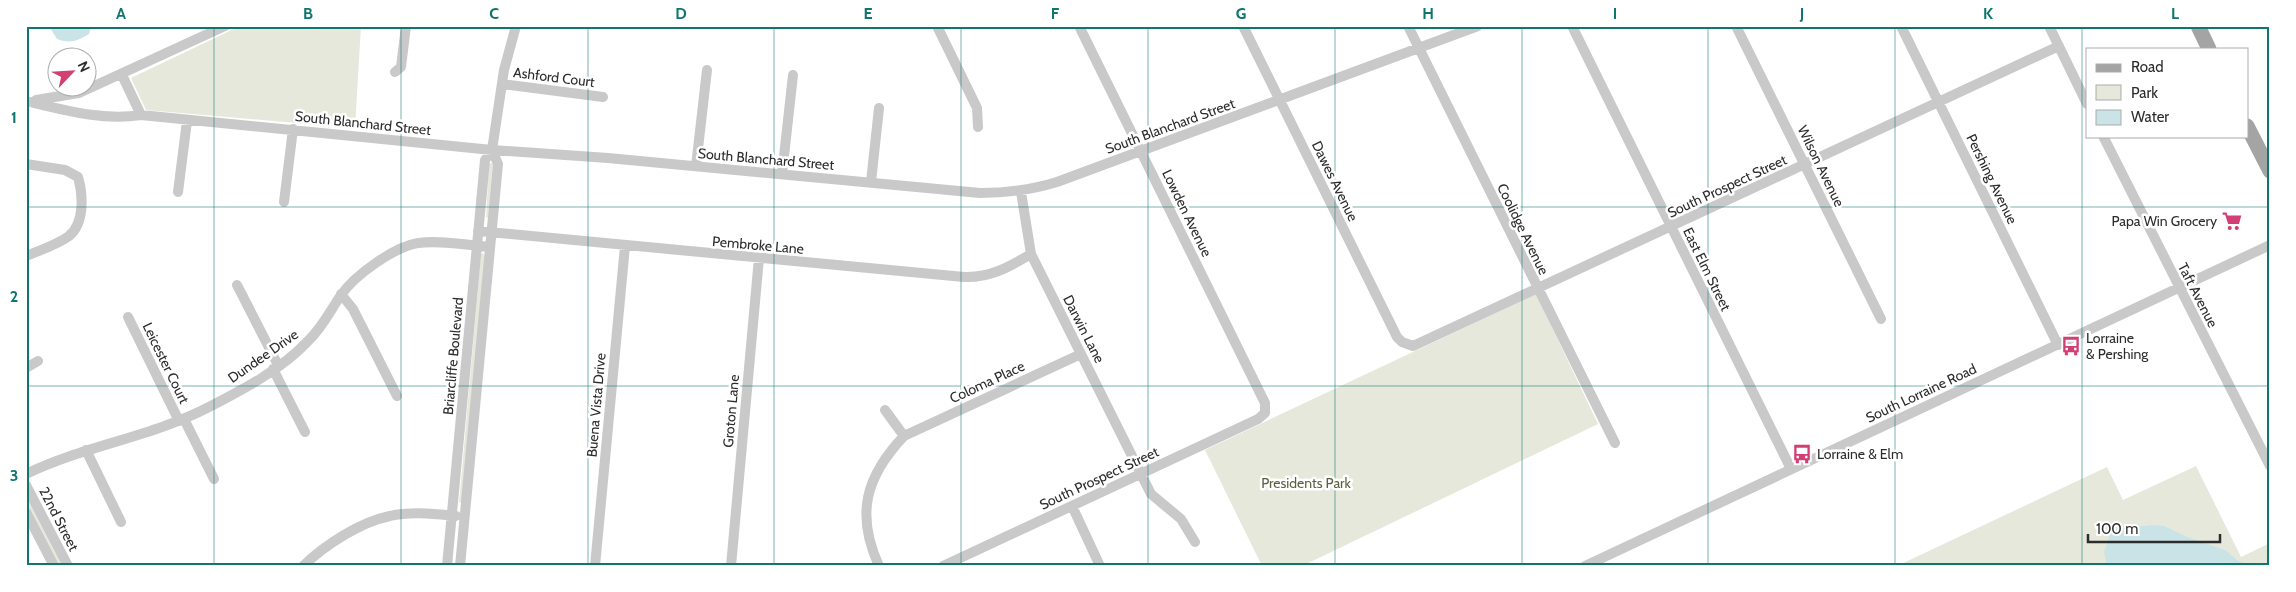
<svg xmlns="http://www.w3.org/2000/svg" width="2296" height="592" viewBox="0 0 2296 592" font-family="Cabin,sans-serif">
<rect width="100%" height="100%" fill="#fff"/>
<path fill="#e6e8db" d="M240 26H361L355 128 146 110 131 78Z
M491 163 493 164 488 217 486 218 489 164Z
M483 253 485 256 462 502 459 503 481 254Z
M1536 294 1598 424 1302 566H1262L1205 450Z
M2196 466 2241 557 2270 543V566H1897L2107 467 2123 500Z
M26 491 64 566H58L26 502Z"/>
<path fill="#c9e3e7" d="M49 26H91L89 34C77 41 71 44 57 39Z
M2154 525 2164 526 2187 537 2225 550 2237 560 2249 566H2107L2104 552 2112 529Z"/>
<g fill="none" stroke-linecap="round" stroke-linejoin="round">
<path stroke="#c9c9c9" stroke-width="10" d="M937 26 977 108 978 127
M1243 26 1397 337 1402 342 1413 346 2059 46
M1408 26 1615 443
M1572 26 1791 469
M1736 26 1881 319
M1901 26 2058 345
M2049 26 2087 104
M395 72 401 67 406 26
M122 75 141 115
M502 84 603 97
M36 100 79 93 225 26
M26 101C64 110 102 121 141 115L492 150 608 158 980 193C1007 193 1031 190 1057 182L1478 26
M2103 136 2270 466
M26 164 65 170 78 177C83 194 85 223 69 236 57 245 40 250 26 256
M696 166 707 70
M782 174 793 75
M871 182 879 108
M178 192 187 121
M1021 192 1031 254 1151 494 1181 519 1195 542
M284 202 293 129
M478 231 964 277C990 278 1009 267 1031 254
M237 285 278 365
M341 294 353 309 397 396
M128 317 179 421
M26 368 38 361
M273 369 305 432
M885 410 904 436
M184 419 214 479
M86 450 121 522
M26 474C86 445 152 437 211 406 244 389 282 369 308 341 322 328 330 311 341 295 355 275 394 247 418 243 441 240 468 245 490 247
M26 485 68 566
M1072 506 1100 566
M26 512 54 566
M303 566C325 545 360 522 390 516 411 511 435 514 456 516
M447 566 485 160 492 150 504 70 516 26
M460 566 498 164 492 150
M595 566 625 246
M731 566 759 258
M879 566C855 514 866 476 904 436L1081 354
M943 566 1211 441 1258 419 1265 413V403L1079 26
M1585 566 2270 245"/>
<path stroke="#a4a4a4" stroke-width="15" d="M2198 26 2209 49
M2247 126 2270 171"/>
</g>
<path fill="none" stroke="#0f766e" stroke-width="1" stroke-opacity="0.55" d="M214 26V566M401 26V566M588 26V566M774 26V566M961 26V566M1148 26V566M1335 26V566M1522 26V566M1708 26V566M1895 26V566M2082 26V566M26 207H2270M26 386H2270"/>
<defs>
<symbol id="supermarket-bare" viewBox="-9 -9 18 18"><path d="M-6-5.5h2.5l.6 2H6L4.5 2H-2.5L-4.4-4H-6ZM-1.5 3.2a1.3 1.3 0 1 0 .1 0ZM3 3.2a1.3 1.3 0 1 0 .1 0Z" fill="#d23f73" stroke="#fff" stroke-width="2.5" paint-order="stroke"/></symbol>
<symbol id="bus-bare" viewBox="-9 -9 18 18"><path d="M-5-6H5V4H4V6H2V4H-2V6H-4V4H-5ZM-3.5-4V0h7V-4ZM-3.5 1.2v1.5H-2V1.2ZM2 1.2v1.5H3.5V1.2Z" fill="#d23f73" stroke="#fff" stroke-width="2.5" paint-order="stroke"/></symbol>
</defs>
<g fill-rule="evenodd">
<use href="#supermarket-bare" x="2218" y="207" width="28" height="28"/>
<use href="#bus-bare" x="2057" y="332" width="28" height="28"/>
<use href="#bus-bare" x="1788" y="440" width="28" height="28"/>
</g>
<g text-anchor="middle" stroke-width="5" stroke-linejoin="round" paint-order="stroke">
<g font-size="14" fill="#2c2c2c" stroke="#fff">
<text transform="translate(554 77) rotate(7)" y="5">Ashford Court</text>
<text transform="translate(363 123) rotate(6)" y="5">South Blanchard Street</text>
<text transform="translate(1170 126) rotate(-20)" y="5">South Blanchard Street</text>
<text transform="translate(766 159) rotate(5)" y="5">South Blanchard Street</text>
<text transform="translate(1821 166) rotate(64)" y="5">Wilson Avenue</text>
<text transform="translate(1992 179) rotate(64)" y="5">Pershing Avenue</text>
<text transform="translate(1335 181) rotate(64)" y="5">Dawes Avenue</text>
<text transform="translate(1727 186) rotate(-25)" y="5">South Prospect Street</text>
<text transform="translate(1187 213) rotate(64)" y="5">Lowden Avenue</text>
<text transform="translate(1523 229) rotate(64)" y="5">Coolidge Avenue</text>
<text transform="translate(758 245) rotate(5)" y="5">Pembroke Lane</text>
<text transform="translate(1707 269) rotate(64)" y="5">East Elm Street</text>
<text transform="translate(2198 295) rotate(63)" y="5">Taft Avenue</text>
<text transform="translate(1084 329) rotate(63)" y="5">Darwin Lane</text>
<text transform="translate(263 356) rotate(-35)" y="5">Dundee Drive</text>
<text transform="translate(453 356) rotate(-85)" y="5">Briarcliffe Boulevard</text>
<text transform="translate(166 363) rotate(64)" y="5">Leicester Court</text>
<text transform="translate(987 382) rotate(-25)" y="5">Coloma Place</text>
<text transform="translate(1921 393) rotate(-25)" y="5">South Lorraine Road</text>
<text transform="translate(596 405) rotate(-85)" y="5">Buena Vista Drive</text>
<text transform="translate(731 411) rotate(-85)" y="5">Groton Lane</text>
<text transform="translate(1099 478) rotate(-25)" y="5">South Prospect Street</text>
<text transform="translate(59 519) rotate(63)" y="5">22nd Street</text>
</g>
<g font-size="14" fill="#2c2c2c" stroke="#fff" text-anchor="start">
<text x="2217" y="226" text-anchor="end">Papa Win Grocery</text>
<text x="2086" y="343">Lorraine<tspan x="2086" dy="16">&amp; Pershing</tspan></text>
<text x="1817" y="459">Lorraine &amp; Elm</text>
</g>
<g font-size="14" fill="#5a633f" stroke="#fff">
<text x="1306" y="488">Presidents Park</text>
</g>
</g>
<rect width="2296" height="592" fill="none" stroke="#ffffff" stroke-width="55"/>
<rect x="2086" y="48" width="162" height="90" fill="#ffffff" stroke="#ababab"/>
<rect x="2096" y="64" width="25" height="8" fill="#a4a4a4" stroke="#ababab"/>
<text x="2131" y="72" font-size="15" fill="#2c2c2c">Road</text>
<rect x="2096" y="85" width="25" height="15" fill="#e6e8db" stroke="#ababab"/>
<text x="2131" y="98" font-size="15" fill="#2c2c2c">Park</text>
<rect x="2096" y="110" width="25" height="15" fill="#c9e3e7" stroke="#ababab"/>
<text x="2131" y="122" font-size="15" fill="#2c2c2c">Water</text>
<g transform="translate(72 72) rotate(65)"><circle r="24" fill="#ffffff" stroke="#ababab"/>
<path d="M0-4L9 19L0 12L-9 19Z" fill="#d23f73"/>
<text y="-8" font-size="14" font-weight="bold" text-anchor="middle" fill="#2c2c2c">N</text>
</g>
<path d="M2088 534v8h132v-8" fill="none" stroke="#2c2c2c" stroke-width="2.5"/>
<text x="2096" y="534" font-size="15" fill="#2c2c2c" stroke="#ffffff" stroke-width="4" paint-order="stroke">100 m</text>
<rect x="28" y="28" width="2240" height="536" fill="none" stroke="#0f766e" stroke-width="2"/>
<g font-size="16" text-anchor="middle" font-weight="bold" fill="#0f766e">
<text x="121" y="19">A</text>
<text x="308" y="19">B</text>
<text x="494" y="19">C</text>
<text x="681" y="19">D</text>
<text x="868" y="19">E</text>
<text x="1055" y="19">F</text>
<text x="1241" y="19">G</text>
<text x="1428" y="19">H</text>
<text x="1615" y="19">I</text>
<text x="1802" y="19">J</text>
<text x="1988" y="19">K</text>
<text x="2175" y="19">L</text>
<text x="14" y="123">1</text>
<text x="14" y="302">2</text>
<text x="14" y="481">3</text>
</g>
</svg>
